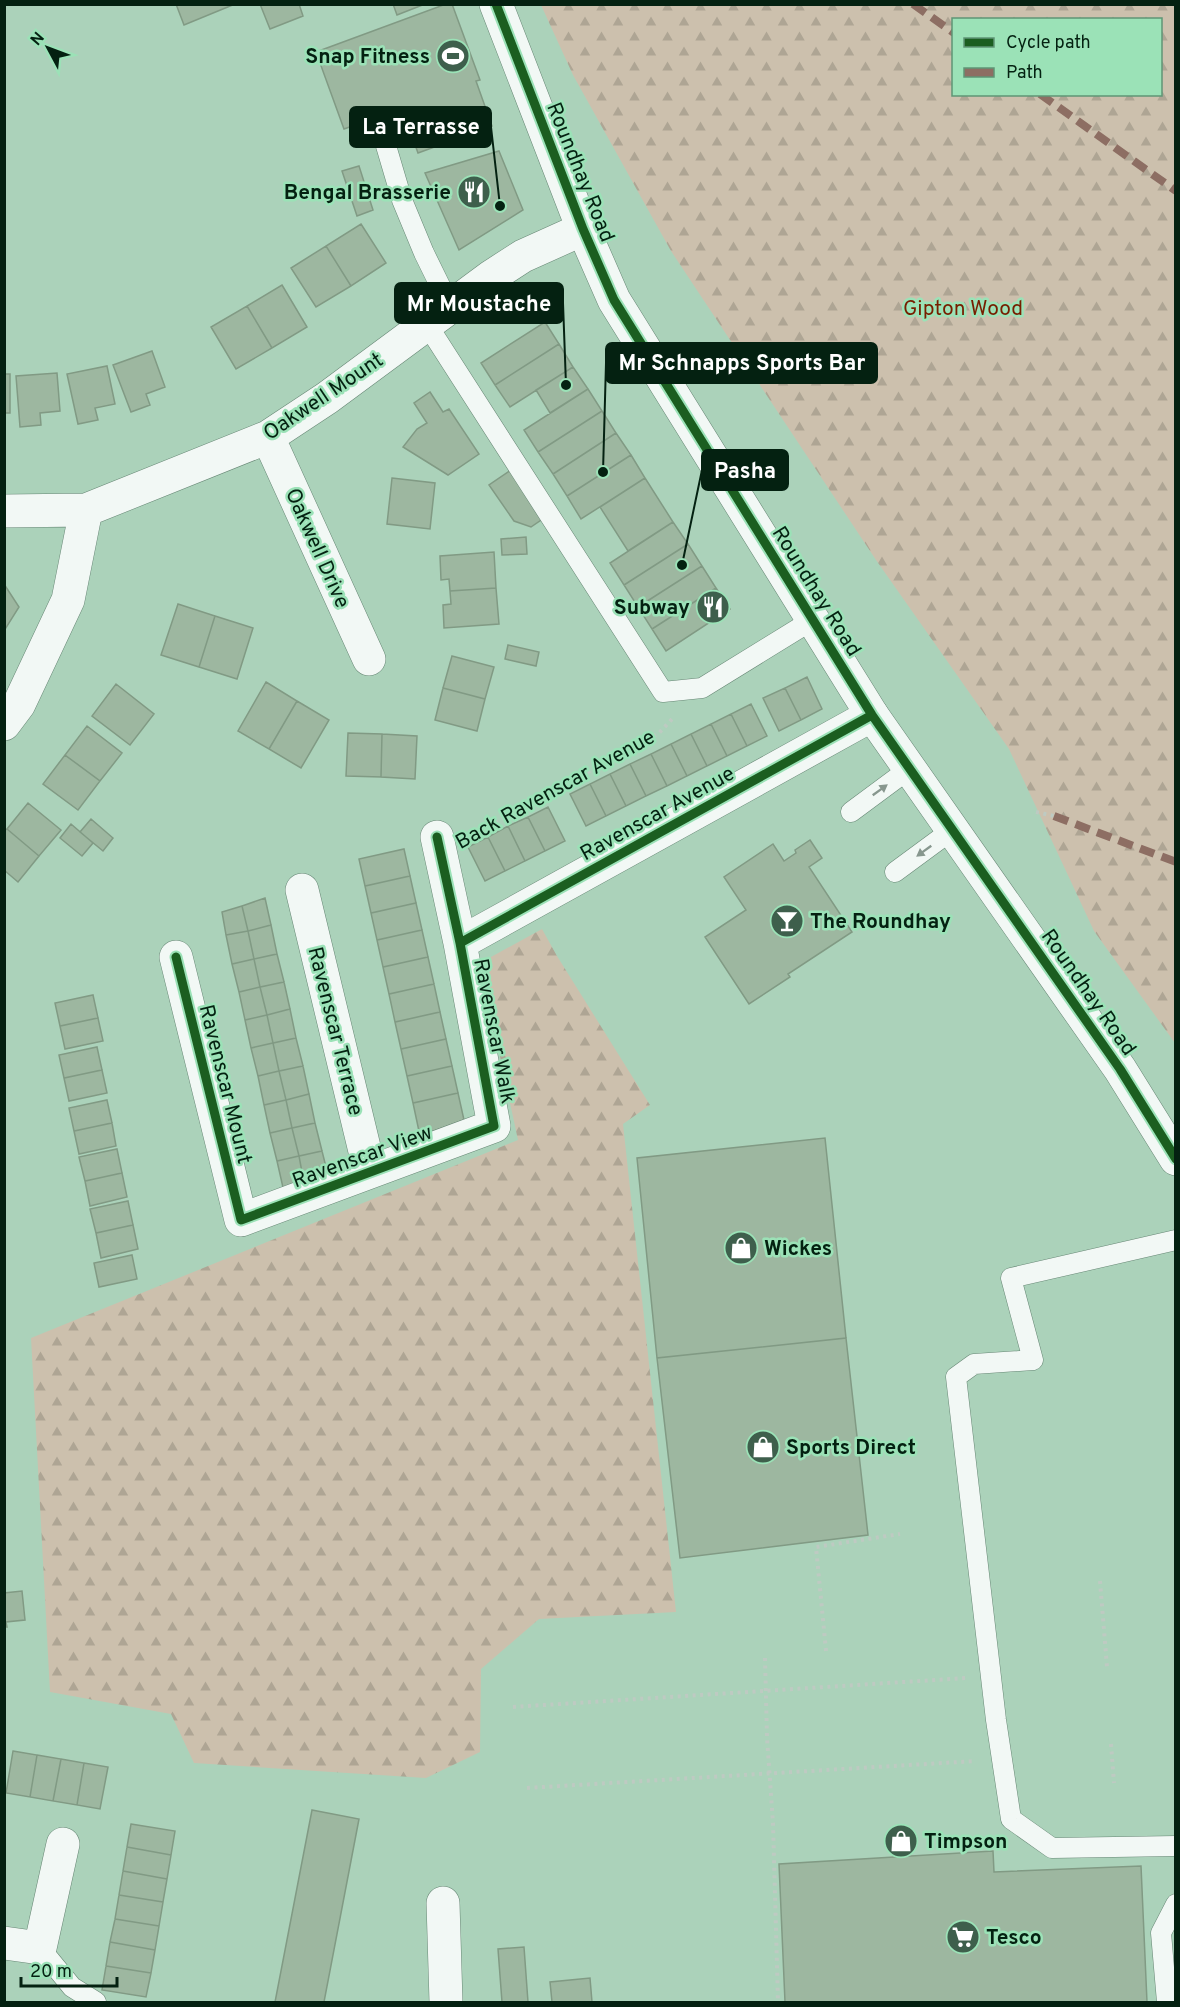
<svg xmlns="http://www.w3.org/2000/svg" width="1180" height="2007" viewBox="0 0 1180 2007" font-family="Overpass,sans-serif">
<defs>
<pattern id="forest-firs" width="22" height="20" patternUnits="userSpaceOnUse" patternTransform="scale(1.5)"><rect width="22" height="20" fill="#ccc0ad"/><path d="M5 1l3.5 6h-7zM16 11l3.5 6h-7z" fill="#aea594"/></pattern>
</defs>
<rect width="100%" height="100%" fill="#abd2ba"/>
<path fill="url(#forest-firs)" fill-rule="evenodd" d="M541 5H1175V1043L1094 931 1009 749 876 560 671 251 573 75ZM954 20H1160V94H954Z
M542 929 557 956 650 1105 623 1124 676 1612 539 1619 481 1669 480 1752 426 1778 194 1763 171 1714 50 1692 31 1338 518 1140 480 963Z"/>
<path fill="#9db7a0" stroke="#819a84" stroke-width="1.5" d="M176 4H235L184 25Z
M260 4H299L303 16 270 29Z
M393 4H425L397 15Z
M446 4H452L480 80 476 81 492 126 418 153 402 108 344 129 316 52Z
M499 151 523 210 459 250 425 173Z
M359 166 373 210 357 216 342 171Z
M361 224 386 263 351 286 326 246Z
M326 246 351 286 316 307 291 268Z
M282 285 307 327 272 348 247 306Z
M247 306 272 348 236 369 211 327Z
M545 322 559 344 495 385 481 363Z
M559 344 573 367 510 407 495 385Z
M152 351 165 387 146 394 150 405 131 412 113 365Z
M107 366 115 404 95 408 98 420 78 424 67 374Z
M573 367 588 389 550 413 536 390Z
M57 373 60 411 40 413 41 425 20 427 16 376Z
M4 374H10V413H4Z
M588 389 602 411 538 452 524 430Z
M430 392 443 412 449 409 479 454 448 475 403 447 417 429 427 423 414 403Z
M602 411 616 433 553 474 538 452Z
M616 433 631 455 567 496 553 474Z
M631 455 645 478 581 519 567 496Z
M511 470 544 518 531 527 514 521 489 485Z
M392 478 435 483 430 529 387 524Z
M645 478 673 522 628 551 600 507Z
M673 522 688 544 624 585 610 563Z
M526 537 527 554 502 555 501 539Z
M688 544 702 566 638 607 624 585Z
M494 552 496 588 450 591 449 579 441 580 440 556Z
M702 566 716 588 652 629 638 607Z
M4 584 19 607 4 631Z
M496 588 499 624 444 628 443 605 451 604 450 591Z
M716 588 730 609 666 651 652 629Z
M178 604 215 616 199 667 161 655Z
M215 616 253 628 237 679 199 667Z
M508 645 539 652 536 666 505 659Z
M452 656 494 667 485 699 443 688Z
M807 677 822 709 801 720 785 688Z
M266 682 297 701 269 749 238 731Z
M116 684 154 714 130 745 92 716Z
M443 688 485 699 477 731 435 720Z
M785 688 801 720 779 731 763 698Z
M297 701 329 720 301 768 269 749Z
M751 704 767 736 747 746 731 714Z
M731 714 747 746 727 756 711 724Z
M711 724 727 756 707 766 691 734Z
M87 726 122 753 100 781 65 755Z
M348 733 382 734 381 777 346 776Z
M382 734 417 736 415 779 381 777Z
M691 734 707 766 687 776 671 744Z
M671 744 687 776 667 786 651 754Z
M651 754 667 786 646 796 630 764Z
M65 755 100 781 78 810 43 784Z
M630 764 646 796 626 806 610 774Z
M610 774 626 806 606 816 590 784Z
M590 784 606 816 586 826 570 794Z
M28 803 61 830 39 856 7 829Z
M548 807 565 841 545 851 528 817Z
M528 817 545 851 525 861 508 826Z
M91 819 113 838 103 851 80 832Z
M71 824 93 843 82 856 60 838Z
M508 826 525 861 505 871 488 837Z
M7 829 39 856 18 882 4 870V831Z
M488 837 505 871 485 881 468 847Z
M810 840 822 858 809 867 852 932 788 974 790 977 749 1004 705 937 746 910 724 877 773 844 784 861 796 853 795 850Z
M404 849 410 876 365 886 359 859Z
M410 876 416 903 371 913 365 886Z
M265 898 271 925 248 931 242 906Z
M416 903 422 930 377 940 371 913Z
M242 906 248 931 226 935 222 912Z
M271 925 277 954 254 959 248 931Z
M422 930 428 957 383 967 377 940Z
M248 931 254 959 232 964 226 935Z
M277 954 284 982 260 987 254 959Z
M428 957 434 984 389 994 383 967Z
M254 959 260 987 239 992 232 964Z
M284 982 290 1009 267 1015 260 987Z
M434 984 440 1012 395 1022 389 994Z
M260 987 267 1015 245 1020 239 992Z
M93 995 98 1018 60 1026 55 1003Z
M290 1009 296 1038 273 1043 267 1015Z
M440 1012 446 1039 401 1049 395 1022Z
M267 1015 273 1043 251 1048 245 1020Z
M98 1018 103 1041 65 1049 60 1026Z
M296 1038 303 1066 279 1071 273 1043Z
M446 1039 452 1066 407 1076 401 1049Z
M273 1043 279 1071 258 1076 251 1048Z
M97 1047 102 1070 64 1078 59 1055Z
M303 1066 309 1094 286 1100 279 1071Z
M452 1066 458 1093 413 1103 407 1076Z
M102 1070 107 1093 69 1101 64 1078Z
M279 1071 286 1100 264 1105 258 1076Z
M458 1093 464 1120 420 1136 413 1103Z
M309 1094 315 1123 292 1128 286 1100Z
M107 1100 112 1123 74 1131 69 1108Z
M286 1100 292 1128 270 1133 264 1105Z
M112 1123 116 1146 79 1154 74 1131Z
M315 1123 322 1151 299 1156 292 1128Z
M292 1128 299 1156 277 1161 270 1133Z
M825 1138 846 1338 657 1358 637 1158Z
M117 1149 122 1173 85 1181 79 1157Z
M322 1151 327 1171 304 1183 299 1156Z
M299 1156 304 1183 284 1192 277 1161Z
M122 1173 127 1197 90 1206 85 1181Z
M128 1201 133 1225 96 1233 90 1209Z
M133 1225 138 1249 101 1258 96 1233Z
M132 1255 137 1279 99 1287 94 1263Z
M846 1338 868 1535 680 1558 657 1358Z
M22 1591 25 1620 6 1622 7 1627H4V1593Z
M13 1751 37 1755 30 1797 6 1793Z
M37 1755 61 1759 53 1801 30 1797Z
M61 1759 84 1763 77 1805 53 1801Z
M84 1763 108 1767 100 1809 77 1805Z
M312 1810 359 1819 324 2002H275Z
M131 1824 175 1831 171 1855 127 1847Z
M127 1847 171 1855 167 1879 123 1871Z
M993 1851 994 1872 1141 1866 1147 2002H785L779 1864Z
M123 1871 167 1879 163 1902 119 1895Z
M119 1895 163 1902 159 1926 115 1919Z
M115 1919 159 1926 155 1950 110 1942Z
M110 1942 155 1950 151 1973 106 1966Z
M524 1947 528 2002H502L498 1949Z
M106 1966 151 1973 146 1997 102 1990Z
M590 1978 592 2002H552L550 1982Z"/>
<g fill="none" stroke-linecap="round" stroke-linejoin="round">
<defs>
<path id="lane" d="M384 139 402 200 424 253 450 306
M426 323 663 692 702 688 814 619
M851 812 909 769
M895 872 952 830
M1176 1240 1011 1278 1033 1360 974 1364 956 1377 996 1720 1011 1819 1052 1848 1176 1846
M40 1948 72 1987 96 2002
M1167 2002 1161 1933 1176 1904"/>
<path id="street" d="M268 437 369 659
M4 511 86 510 268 437 327 398 492 276 523 256 583 229
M4 724 19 704 68 600 86 510
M302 890 370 1172
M460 943 872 715
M176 957 241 1220 494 1126 460 943 437 837
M443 1903 446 2002
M4 1943 40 1948 63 1844"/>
<path id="secondary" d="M496 4 583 229 614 300 872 715 1120 1069 1176 1159"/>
</defs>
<use href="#lane" stroke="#678775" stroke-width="21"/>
<use href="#street" stroke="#678775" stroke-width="34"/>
<use href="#secondary" stroke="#678775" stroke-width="34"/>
<path stroke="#becac2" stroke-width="4" stroke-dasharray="3 4.5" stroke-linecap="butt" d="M1036 812 1054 816
M469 837 659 733 674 717
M1100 1581 1107 1667
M826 1651 816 1547 900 1534
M765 1658 767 1738 773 1823 778 2002
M513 1707 966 1678
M1111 1744 1114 1783
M527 1788 976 1761"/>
<use href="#lane" stroke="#f2f8f5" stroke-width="20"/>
<use href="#street" stroke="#f2f8f5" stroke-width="33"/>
<use href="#secondary" stroke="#f2f8f5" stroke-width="33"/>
<path stroke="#8d6e63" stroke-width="8" stroke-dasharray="15 8" stroke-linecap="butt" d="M913 4 954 33
M1040 94 1176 191
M1054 816 1176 862"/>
<defs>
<path id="cycleway" d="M496 4 583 229 614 300 872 715 1120 1069 1176 1159
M460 943 872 715
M176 957 241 1220 494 1126 460 943 437 837"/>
</defs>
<use href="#cycleway" stroke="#9be2b7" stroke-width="13"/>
<use href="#cycleway" stroke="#1b5e20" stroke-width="9"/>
</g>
<defs><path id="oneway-solid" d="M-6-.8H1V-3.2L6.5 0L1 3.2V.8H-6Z" transform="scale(1.5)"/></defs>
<g fill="#87978e">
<use href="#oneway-solid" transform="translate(880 790) rotate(-36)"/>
<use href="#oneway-solid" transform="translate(924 851) rotate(144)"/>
</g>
<defs>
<symbol id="stadium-disc" viewBox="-11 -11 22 22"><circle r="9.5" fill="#3e5f4c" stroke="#9be2b7"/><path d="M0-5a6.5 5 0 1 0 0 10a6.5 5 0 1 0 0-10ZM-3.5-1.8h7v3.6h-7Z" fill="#fff"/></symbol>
<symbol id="restaurant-disc" viewBox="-11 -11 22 22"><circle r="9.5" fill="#3e5f4c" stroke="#9be2b7"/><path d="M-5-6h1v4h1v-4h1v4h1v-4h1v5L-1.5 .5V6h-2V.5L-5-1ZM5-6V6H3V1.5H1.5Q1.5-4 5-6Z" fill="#fff"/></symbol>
<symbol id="bar-disc" viewBox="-11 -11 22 22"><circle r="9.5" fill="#3e5f4c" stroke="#9be2b7"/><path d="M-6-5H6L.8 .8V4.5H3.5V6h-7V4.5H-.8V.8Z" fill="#fff"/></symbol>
<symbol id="shop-disc" viewBox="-11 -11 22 22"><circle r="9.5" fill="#3e5f4c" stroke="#9be2b7"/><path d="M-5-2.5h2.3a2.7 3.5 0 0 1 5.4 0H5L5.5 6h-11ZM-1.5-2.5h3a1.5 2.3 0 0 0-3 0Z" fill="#fff"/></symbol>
<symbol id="supermarket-disc" viewBox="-11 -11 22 22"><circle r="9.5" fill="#3e5f4c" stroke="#9be2b7"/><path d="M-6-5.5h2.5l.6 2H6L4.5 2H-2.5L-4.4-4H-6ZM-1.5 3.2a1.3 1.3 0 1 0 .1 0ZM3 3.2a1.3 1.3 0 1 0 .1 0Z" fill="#fff"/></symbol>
</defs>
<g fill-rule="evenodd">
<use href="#stadium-disc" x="434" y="37" width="38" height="38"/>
<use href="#restaurant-disc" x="455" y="173" width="38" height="38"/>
<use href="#restaurant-disc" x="694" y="588" width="38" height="38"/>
<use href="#bar-disc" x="768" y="902" width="38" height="38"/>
<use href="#shop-disc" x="722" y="1229" width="38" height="38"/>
<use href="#shop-disc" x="744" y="1428" width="38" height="38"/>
<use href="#shop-disc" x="882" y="1822" width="38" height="38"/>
<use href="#supermarket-disc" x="944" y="1918" width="38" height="38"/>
</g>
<g text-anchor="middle" stroke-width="5" stroke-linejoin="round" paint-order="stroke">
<g font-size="21" font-weight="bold" fill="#042111" stroke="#9be2b7" text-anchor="start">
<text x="430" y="63" text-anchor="end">Snap Fitness</text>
<text x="451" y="199" text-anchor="end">Bengal Brasserie</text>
<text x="690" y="614" text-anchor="end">Subway</text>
<text x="810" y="928">The Roundhay</text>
<text x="764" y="1255">Wickes</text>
<text x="786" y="1454">Sports Direct</text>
<text x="924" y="1848">Timpson</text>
<text x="986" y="1944">Tesco</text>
</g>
<g font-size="21" fill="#042111" stroke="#9be2b7">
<text transform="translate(581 172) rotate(68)" y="7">Roundhay Road</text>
<text transform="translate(323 396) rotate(-34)" y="7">Oakwell Mount</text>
<text transform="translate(318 548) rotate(66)" y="7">Oakwell Drive</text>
<text transform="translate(817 591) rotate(58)" y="7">Roundhay Road</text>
<text transform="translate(555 789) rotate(-29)" y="7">Back Ravenscar Avenue</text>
<text transform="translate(657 813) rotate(-29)" y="7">Ravenscar Avenue</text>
<text transform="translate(1089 992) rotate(55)" y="7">Roundhay Road</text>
<text transform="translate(336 1031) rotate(76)" y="7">Ravenscar Terrace</text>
<text transform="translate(495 1031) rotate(79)" y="7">Ravenscar Walk</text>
<text transform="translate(226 1084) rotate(76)" y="7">Ravenscar Mount</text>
<text transform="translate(362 1156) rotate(-20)" y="7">Ravenscar View</text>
</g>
<g font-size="21" fill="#771e00" stroke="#9be2b7">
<text x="963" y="315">Gipton Wood</text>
</g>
</g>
<path fill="none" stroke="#042111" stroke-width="2" d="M500 206L491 127M566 385L563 303M603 472L606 363M682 565L702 470"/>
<g fill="#042111" stroke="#9be2b7" stroke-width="2">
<circle cx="500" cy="206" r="6"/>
<circle cx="566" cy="385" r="6"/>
<circle cx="603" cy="472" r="6"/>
<circle cx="682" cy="565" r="6"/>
</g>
<g fill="#042111" stroke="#042111" stroke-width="2">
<rect x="350" y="107" width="141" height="40" rx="6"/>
<rect x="395" y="283" width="168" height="40" rx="6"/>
<rect x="606" y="343" width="271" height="40" rx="6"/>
<rect x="702" y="450" width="86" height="40" rx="6"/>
</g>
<g font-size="22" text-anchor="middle" font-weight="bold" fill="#fff">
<text x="421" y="134">La Terrasse</text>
<text x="479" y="311">Mr Moustache</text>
<text x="742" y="370">Mr Schnapps Sports Bar</text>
<text x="745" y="478">Pasha</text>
</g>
<rect width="1180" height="2007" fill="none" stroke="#042111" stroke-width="12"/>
<rect x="952" y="18" width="210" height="78" fill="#9be2b7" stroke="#5f9575" stroke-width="1.5"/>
<rect x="964" y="38" width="30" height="9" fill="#1b5e20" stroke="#5f9575" stroke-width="1.5"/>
<text x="1006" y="48" font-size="18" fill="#042111">Cycle path</text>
<rect x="964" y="68" width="30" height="9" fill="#8d6e63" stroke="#5f9575" stroke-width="1.5"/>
<text x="1006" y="78" font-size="18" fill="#042111">Path</text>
<g transform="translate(48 48) rotate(311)" stroke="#9be2b7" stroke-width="4.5" paint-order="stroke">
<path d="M0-4.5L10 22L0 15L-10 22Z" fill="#042111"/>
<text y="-9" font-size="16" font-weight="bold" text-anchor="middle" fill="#042111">N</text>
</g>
<path d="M21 1977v9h96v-9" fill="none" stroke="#042111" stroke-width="3"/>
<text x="30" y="1977" font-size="18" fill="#042111" stroke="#9be2b7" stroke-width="4.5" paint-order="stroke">20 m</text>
</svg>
